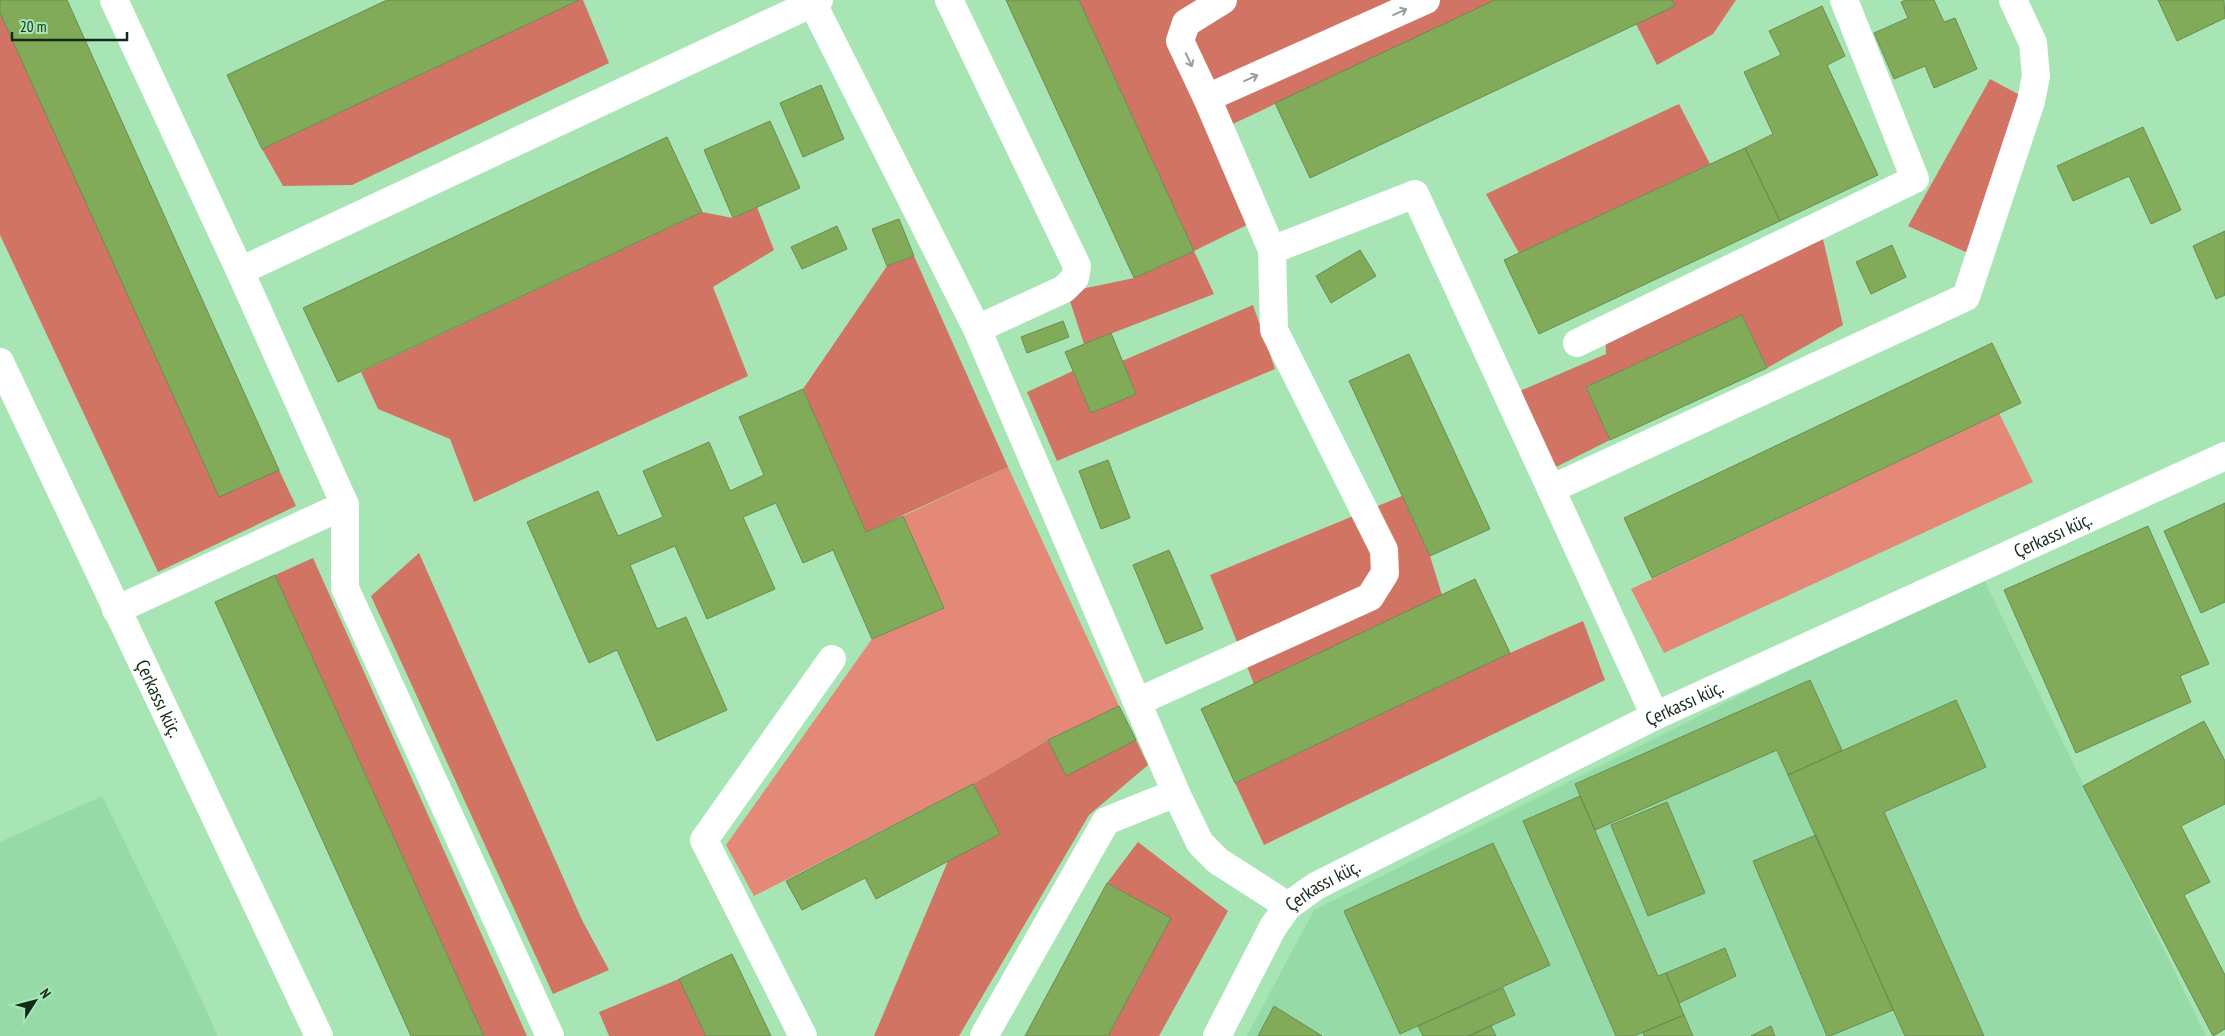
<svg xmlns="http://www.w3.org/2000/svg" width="2225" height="1036" viewBox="0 0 2225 1036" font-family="'PT Sans Narrow',sans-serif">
<rect width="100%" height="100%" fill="#a7e5b4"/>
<path fill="#96dba7" d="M1981 574 2206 1036H1247L1314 910Z
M102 796 190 975 218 1036H0V842Z"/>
<path fill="#e48878" d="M1999 413 2033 482 1664 653 1631 589Z
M1008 467 1119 706 1048 740 973 784 754 896 726 845 872 639 943 608 903 516Z"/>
<path fill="#d27464" d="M579 0H583L609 63 352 185 283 186 262 149Z
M1079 0H1495L1220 130 1259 219 1194 251 1214 294 1084 344 1067 292 1134 278 1194 251Z
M1672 0H1736L1713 34 1657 65 1636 24Z
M0 11 279 470 296 506 158 572 0 235Z
M1990 79 2031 101 1979 258 1908 226Z
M1679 104 1710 164 1519 253 1486 194Z
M757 207 774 250 713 287 748 376 474 502 450 439 378 409 361 372 702 212 733 218Z
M1820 226 1843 325 1767 368 1742 315 1586 387 1610 440 1544 473 1508 396 1606 354 1605 329Z
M914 256 1008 467 866 532 803 389 887 266Z
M1253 305 1275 369 1057 461 1027 392 1073 371 1091 413 1136 394 1122 361Z
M1402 496 1430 556 1442 595 1254 684 1210 575Z
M419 553 582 920 609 970 553 994 371 596Z
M313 558 527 1036H484L275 575Z
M1583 621 1605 680 1264 845 1235 783 1510 653Z
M1048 740 1066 775 1136 740 1148 765 1089 815 959 1036H874L948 861 1000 834 973 784Z
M1138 842 1228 911 1159 1036H1108L1170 918 1107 883Z
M679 979 706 1036H609L599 1012Z"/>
<path fill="#81ab58" stroke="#6d8b50" d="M0 0H67L279 470 219 497 0 13Z
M387 0H579L262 149 227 75Z
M1006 0H1079L1194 251 1134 278Z
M1495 0H1672L1675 6 1310 178 1275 103Z
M1906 0H1934L1944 22 1955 18 1977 69 1934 88 1925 66 1894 79 1874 33 1908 18 1901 2Z
M2158 0H2224L2225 18 2177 41Z
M1822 6 1845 56 1827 65 1878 175 1780 221 1745 148 1773 134 1744 72 1781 55 1769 31Z
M821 85 844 139 803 157 780 103Z
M770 121 800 188 733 218 704 150Z
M2143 127 2181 210 2151 224 2129 176 2073 201 2057 166Z
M667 137 702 212 338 382 303 308Z
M1745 148 1780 221 1539 334 1504 260Z
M899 219 914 256 887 266 872 229Z
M837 226 847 249 802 269 791 247Z
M2225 231V295L2216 299 2193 246Z
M1892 245 1906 277 1871 294 1856 262Z
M1360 250 1376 276 1331 303 1316 276Z
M1742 315 1767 368 1610 440 1586 387Z
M1063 321 1069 337 1027 353 1021 337Z
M1111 333 1136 394 1091 413 1065 352Z
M1992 343 2021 403 1652 578 1624 518Z
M1409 354 1490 529 1430 556 1349 381Z
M803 389 866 532 903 516 944 608 872 639 833 550 803 563 776 503 743 517 775 589 707 619 675 546 630 565 657 629 686 617 727 710 657 741 617 650 589 663 527 522 598 491 618 536 663 517 643 471 709 442 730 491 764 475 739 417Z
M1108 460 1130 518 1101 529 1079 471Z
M2225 503V602L2201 613 2164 531Z
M2148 526 2209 664 2180 676 2191 702 2076 753 2004 590Z
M1169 550 1203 629 1166 644 1133 565Z
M275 575 484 1036H411L215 602Z
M1475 579 1510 653 1235 783 1201 709Z
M1810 680 1842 750 1788 775 1777 750 1595 830 1575 784Z
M1956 700 1986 767 1884 812 1984 1036H1905L1788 775Z
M1119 706 1136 740 1066 776 1048 740Z
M2204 721 2225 761V804L2181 826 2210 882 2184 895 2225 975V1029L2213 1036 2083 786Z
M973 784 1000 834 876 899 865 878 802 910 786 881Z
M1580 796 1658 976 1666 973 1684 1015 1634 1036H1616L1523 821Z
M1667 802 1705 893 1648 916 1611 825Z
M1816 835 1893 1010 1830 1036H1827L1753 861Z
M1493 843 1550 965 1400 1034 1344 911Z
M1107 883 1171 918 1108 1036H1025Z
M1725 948 1736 976 1679 1003 1666 973Z
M732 954 771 1036H706L679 979Z
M1503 988 1515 1015 1468 1036H1423L1418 1026Z
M1274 1006 1322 1036H1258Z
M1684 1015 1693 1036H1644L1643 1032Z
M1491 1026 1496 1036H1468Z
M1771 1026 1775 1036H1751Z"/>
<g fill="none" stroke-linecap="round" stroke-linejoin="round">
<g stroke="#fff" stroke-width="28">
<path d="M114 0 240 271 345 505V588L550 1036"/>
<path d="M811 0 977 329 1176 793 1200 843 1218 861 1288 906"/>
<path d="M949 0 1077 266 1075 278 1064 289 977 329"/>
<path d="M1223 0 1186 23 1180 41 1207 98 1272 250 1415 194 1551 489"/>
<path d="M1207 98 1426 0"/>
<path d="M240 271 819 0"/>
<path d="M1577 343 1915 179 1844 0"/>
<path id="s1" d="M0 362 319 1036"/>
<path d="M116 610 345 505"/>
<path d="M1137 702 1370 597 1385 573 1384 550 1274 330 1272 250"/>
<path d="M1655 716 1551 489 1966 297 2031 101 2036 76 2033 43 2013 0"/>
<path d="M803 1036 704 840 832 659"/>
<path d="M984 1036 1106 821 1176 793"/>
<path id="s2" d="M1217 1036 1273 927 1288 906 1316 886 1655 716 2225 456"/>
</g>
</g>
<defs><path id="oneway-shaft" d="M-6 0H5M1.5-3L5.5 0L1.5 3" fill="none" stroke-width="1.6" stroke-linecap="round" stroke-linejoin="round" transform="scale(1.25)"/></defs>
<g stroke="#94a098">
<use href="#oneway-shaft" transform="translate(1400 12) rotate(-24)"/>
<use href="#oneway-shaft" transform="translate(1189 60) rotate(65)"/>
<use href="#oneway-shaft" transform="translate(1251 78) rotate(-24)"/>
</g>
<g text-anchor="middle" stroke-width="5" stroke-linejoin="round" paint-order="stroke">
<g font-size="19" fill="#122b19" stroke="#a7e5b4">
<text dy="7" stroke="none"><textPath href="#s2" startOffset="999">Çerkassı küç.</textPath></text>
<text dy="7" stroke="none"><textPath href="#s1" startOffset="372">Çerkassı küç.</textPath></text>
<text dy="7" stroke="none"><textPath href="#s2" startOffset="594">Çerkassı küç.</textPath></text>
<text dy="7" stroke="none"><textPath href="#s2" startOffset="189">Çerkassı küç.</textPath></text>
</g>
</g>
<g transform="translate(35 1001) rotate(54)" stroke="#a7e5b4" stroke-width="4" paint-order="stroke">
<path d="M0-4L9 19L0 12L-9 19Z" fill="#122b19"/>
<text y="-8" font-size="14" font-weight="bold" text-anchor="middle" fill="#122b19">N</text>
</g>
<path d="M12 32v8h115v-8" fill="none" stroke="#122b19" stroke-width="2.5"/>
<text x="20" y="32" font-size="15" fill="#122b19" stroke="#a7e5b4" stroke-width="4" paint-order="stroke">20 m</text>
</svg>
